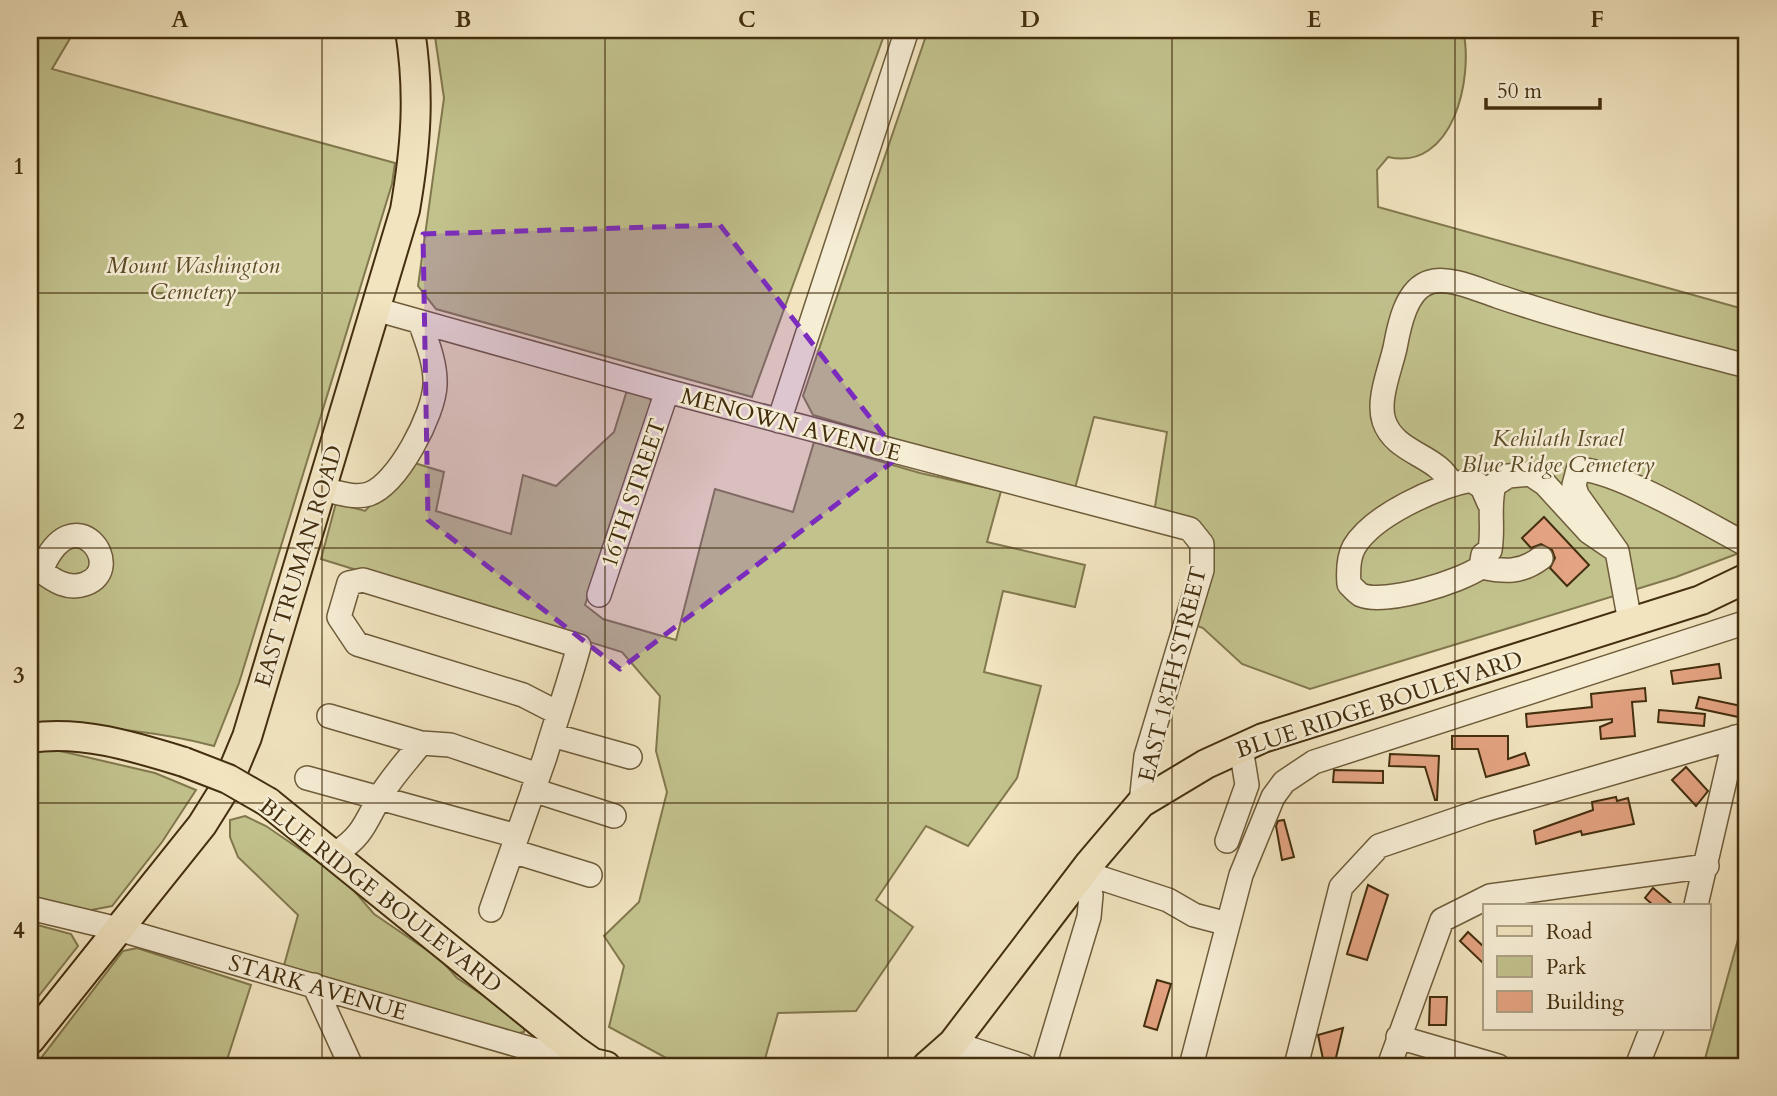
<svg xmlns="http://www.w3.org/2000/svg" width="1777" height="1096" viewBox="0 0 1777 1096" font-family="Cardo,serif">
<rect width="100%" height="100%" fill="#f1e4bf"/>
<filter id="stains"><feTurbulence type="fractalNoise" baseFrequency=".00286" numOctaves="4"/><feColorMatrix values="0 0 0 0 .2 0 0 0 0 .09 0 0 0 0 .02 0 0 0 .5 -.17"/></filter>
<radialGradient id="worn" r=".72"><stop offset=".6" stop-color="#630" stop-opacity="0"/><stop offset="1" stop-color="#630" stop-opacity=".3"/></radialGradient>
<path fill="#c2c28d" stroke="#82784e" stroke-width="2" d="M30 30H75L52 69 395 163 392 184 239 683 214 746C152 730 93 725 30 727Z
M434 30H886L752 397 436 309 418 286 444 98Z
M928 30H1463C1474 78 1453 172 1388 157L1377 170 1378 207 1747 310V550L1676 577 1310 689 1242 664 1203 628 1192 624C1201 599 1220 565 1210 539L1154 513 1167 432 1094 417 1074 492 813 415 803 396Z
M628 387 647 394 652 403 585 605 603 619 676 640 715 489 793 512 814 442 920 473 1001 491 987 542 1085 565 1075 607 1003 591 984 672 1041 686 1017 778 968 846 926 826 876 900 913 927 856 1011 778 1013 763 1066H681L609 1027 624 966 604 936 639 902 667 792 656 751 660 696 622 652 321 559 336 503 365 511 411 462 444 472 436 511 511 534 523 475 556 486 614 432Z
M56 750 155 773 196 790 162 842 112 906 81 912 30 897V751Z
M245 816 266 826 323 865 350 886 374 914 440 959 457 978 525 1023 524 1032 514 1034 283 969 298 915 238 857 230 837V820Z
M1747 907V1066H1703Z
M30 923 71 934 78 946 30 1007Z
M137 948 251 985 225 1066H35L123 951Z"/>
<path fill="#e4a382" stroke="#432e0e" stroke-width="2" d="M1544 517 1589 565 1567 586 1550 568 1555 558 1552 550 1541 544 1531 548 1522 538Z
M1719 664 1721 678 1673 684 1671 671Z
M1645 688 1646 701 1632 702 1635 736 1601 739 1600 727 1612 722V719L1527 727 1526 714 1592 707 1591 694Z
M1699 697 1746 707 1743 718 1696 708Z
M1659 710 1705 714 1704 726 1658 722Z
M1452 736H1508V759L1525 753 1529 765 1486 777 1478 749H1452Z
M1390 754 1439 756 1437 800H1435L1425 767 1389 766Z
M1686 767 1708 791 1696 806 1672 780Z
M1334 770 1383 771V783L1333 782Z
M1616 797 1617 801 1628 798 1634 824 1582 835 1581 831 1536 844 1534 831 1593 810 1592 802Z
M1284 820 1294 857 1282 860 1276 826 1278 821Z
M1368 885 1388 895 1367 960 1347 954Z
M1653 888 1673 905H1653L1645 898Z
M1468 932 1485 948V965L1460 941Z
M1157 980 1171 984 1157 1030 1144 1026Z
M1430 997H1447L1446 1025H1429Z
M1343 1028 1334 1066H1321L1323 1059 1318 1035Z"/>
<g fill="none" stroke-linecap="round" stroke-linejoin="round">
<defs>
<path id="minor" d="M375 309 667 391 1190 529 1202 544V570L1146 756 1141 803
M779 421 907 30
M1451 484C1439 455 1395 454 1384 421 1377 400 1390 370 1395 348 1399 326 1406 289 1430 282 1449 276 1479 290 1497 296 1579 324 1663 344 1747 366
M321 489C337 492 354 499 369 494 398 484 434 414 435 385 436 364 427 342 420 322
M1489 503 1482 487 1471 480C1436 487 1373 515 1354 547 1348 558 1348 571 1349 584 1352 587 1357 593 1361 595 1385 605 1460 582 1481 567L1483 555 1490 550C1494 527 1488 507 1494 485L1508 476 1530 474 1545 484 1589 532 1617 551
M1481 567C1505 572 1521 573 1541 558
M30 572 41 571C54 581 68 590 85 584 129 569 73 491 41 571
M599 595 667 391
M1630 622 1617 551 1577 495 1574 485 1578 470C1610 466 1715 528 1747 545
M329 716 421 743
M552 735 630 757
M307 778 517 836
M533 790 614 816
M1227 841 1247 785 1241 748
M512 851 590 875
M335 854C361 837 364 826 378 800 389 780 407 761 421 743L450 745 538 775
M1082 872 1168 900 1194 915 1228 924
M1696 905 1735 737
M30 908 118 929 531 1049 590 1063
M491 910 545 757C556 720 569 683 579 646L363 580 349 583 339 617 357 644 523 695 558 713
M314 985 351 1066
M1398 1037 1498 1066
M953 1043 1023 1066
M1044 1066 1089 917 1091 895 1082 872
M1191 1066 1241 875 1273 797 1284 782 1314 762 1747 622
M1296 1066 1341 887 1379 846 1484 810 1747 734
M1389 1066 1442 920 1490 896 1707 866
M1637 1066 1652 1028"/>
<path id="major" d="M30 738C81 730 135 747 184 762
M268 802 573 1049 593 1063 606 1066
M30 1040 202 825 227 785 247 737 405 210C416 146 420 94 410 30
M927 1066 953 1043 1090 863 1141 803 1206 764 1263 738 1701 600 1747 578"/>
</defs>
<use href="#minor" stroke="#6e5c3a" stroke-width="26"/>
<use href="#major" stroke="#432e0e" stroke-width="32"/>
<use href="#minor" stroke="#f6edd5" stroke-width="23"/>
<use href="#major" stroke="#f1e4bf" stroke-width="28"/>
<defs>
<path id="major-bridge" d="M184 762 228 779 268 802"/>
</defs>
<use href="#major-bridge" stroke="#432e0e" stroke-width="32" stroke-linecap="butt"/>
<use href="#major-bridge" stroke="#f1e4bf" stroke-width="28"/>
</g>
<path fill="#7b2cbf" fill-opacity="0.2" stroke="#7b2cbf" stroke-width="5" stroke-dasharray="14 9" stroke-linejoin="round" d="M720 225 900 456 620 669 428 520 423 234Z"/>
<path fill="none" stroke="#432e0e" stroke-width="2" stroke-opacity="0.55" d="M322 30V1066M605 30V1066M888 30V1066M1172 30V1066M1455 30V1066M30 293H1747M30 548H1747M30 803H1747"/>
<g text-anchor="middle" stroke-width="5" stroke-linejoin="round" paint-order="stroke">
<g font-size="23" font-style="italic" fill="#5c4c27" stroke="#f6edd5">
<text x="193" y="273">Mount Washington<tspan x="193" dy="26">Cemetery</tspan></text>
<text x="1558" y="446">Kehilath Israel<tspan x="1558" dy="26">Blue Ridge Cemetery</tspan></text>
</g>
<g font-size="23" fill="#432e0e" stroke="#f6edd5">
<text transform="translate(791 424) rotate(15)" y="8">MENOWN AVENUE</text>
<text transform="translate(633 493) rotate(-71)" y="8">16TH STREET</text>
<text transform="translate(298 566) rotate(-73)" y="8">EAST TRUMAN ROAD</text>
<text transform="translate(1172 674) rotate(-76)" y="8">EAST 18TH STREET</text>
<text transform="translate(1379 704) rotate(-18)" y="8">BLUE RIDGE BOULEVARD</text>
<text transform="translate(381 895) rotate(38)" y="8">BLUE RIDGE BOULEVARD</text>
<text transform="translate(318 987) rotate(16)" y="8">STARK AVENUE</text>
</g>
</g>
<rect width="1777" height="1096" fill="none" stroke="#f1e4bf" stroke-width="77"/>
<rect x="1483" y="904" width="228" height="126" fill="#f6edd5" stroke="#aea185" stroke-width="2"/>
<rect x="1497" y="926" width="35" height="10" fill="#f1e4bf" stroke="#aea185" stroke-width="2"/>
<text x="1546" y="939" font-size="21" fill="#432e0e">Road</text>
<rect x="1497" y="956" width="35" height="21" fill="#c2c28d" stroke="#aea185" stroke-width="2"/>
<text x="1546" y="974" font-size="21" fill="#432e0e">Park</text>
<rect x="1497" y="991" width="35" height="21" fill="#e4a382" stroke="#aea185" stroke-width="2"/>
<text x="1546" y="1009" font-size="21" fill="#432e0e">Building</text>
<path d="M1486 98v10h114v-10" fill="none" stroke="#432e0e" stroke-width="3.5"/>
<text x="1497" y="98" font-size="21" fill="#432e0e" stroke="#f6edd5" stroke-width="5" paint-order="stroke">50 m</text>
<rect x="38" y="38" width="1700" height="1020" fill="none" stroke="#432e0e" stroke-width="2.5"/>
<g font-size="23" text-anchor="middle" font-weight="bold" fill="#432e0e">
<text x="180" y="27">A</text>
<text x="463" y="27">B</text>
<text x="747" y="27">C</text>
<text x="1030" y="27">D</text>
<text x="1314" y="27">E</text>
<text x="1597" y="27">F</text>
<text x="19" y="174">1</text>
<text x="19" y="429">2</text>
<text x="19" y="683">3</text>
<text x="19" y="938">4</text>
</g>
<rect width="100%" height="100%" filter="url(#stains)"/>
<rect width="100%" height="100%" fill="url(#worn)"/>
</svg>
